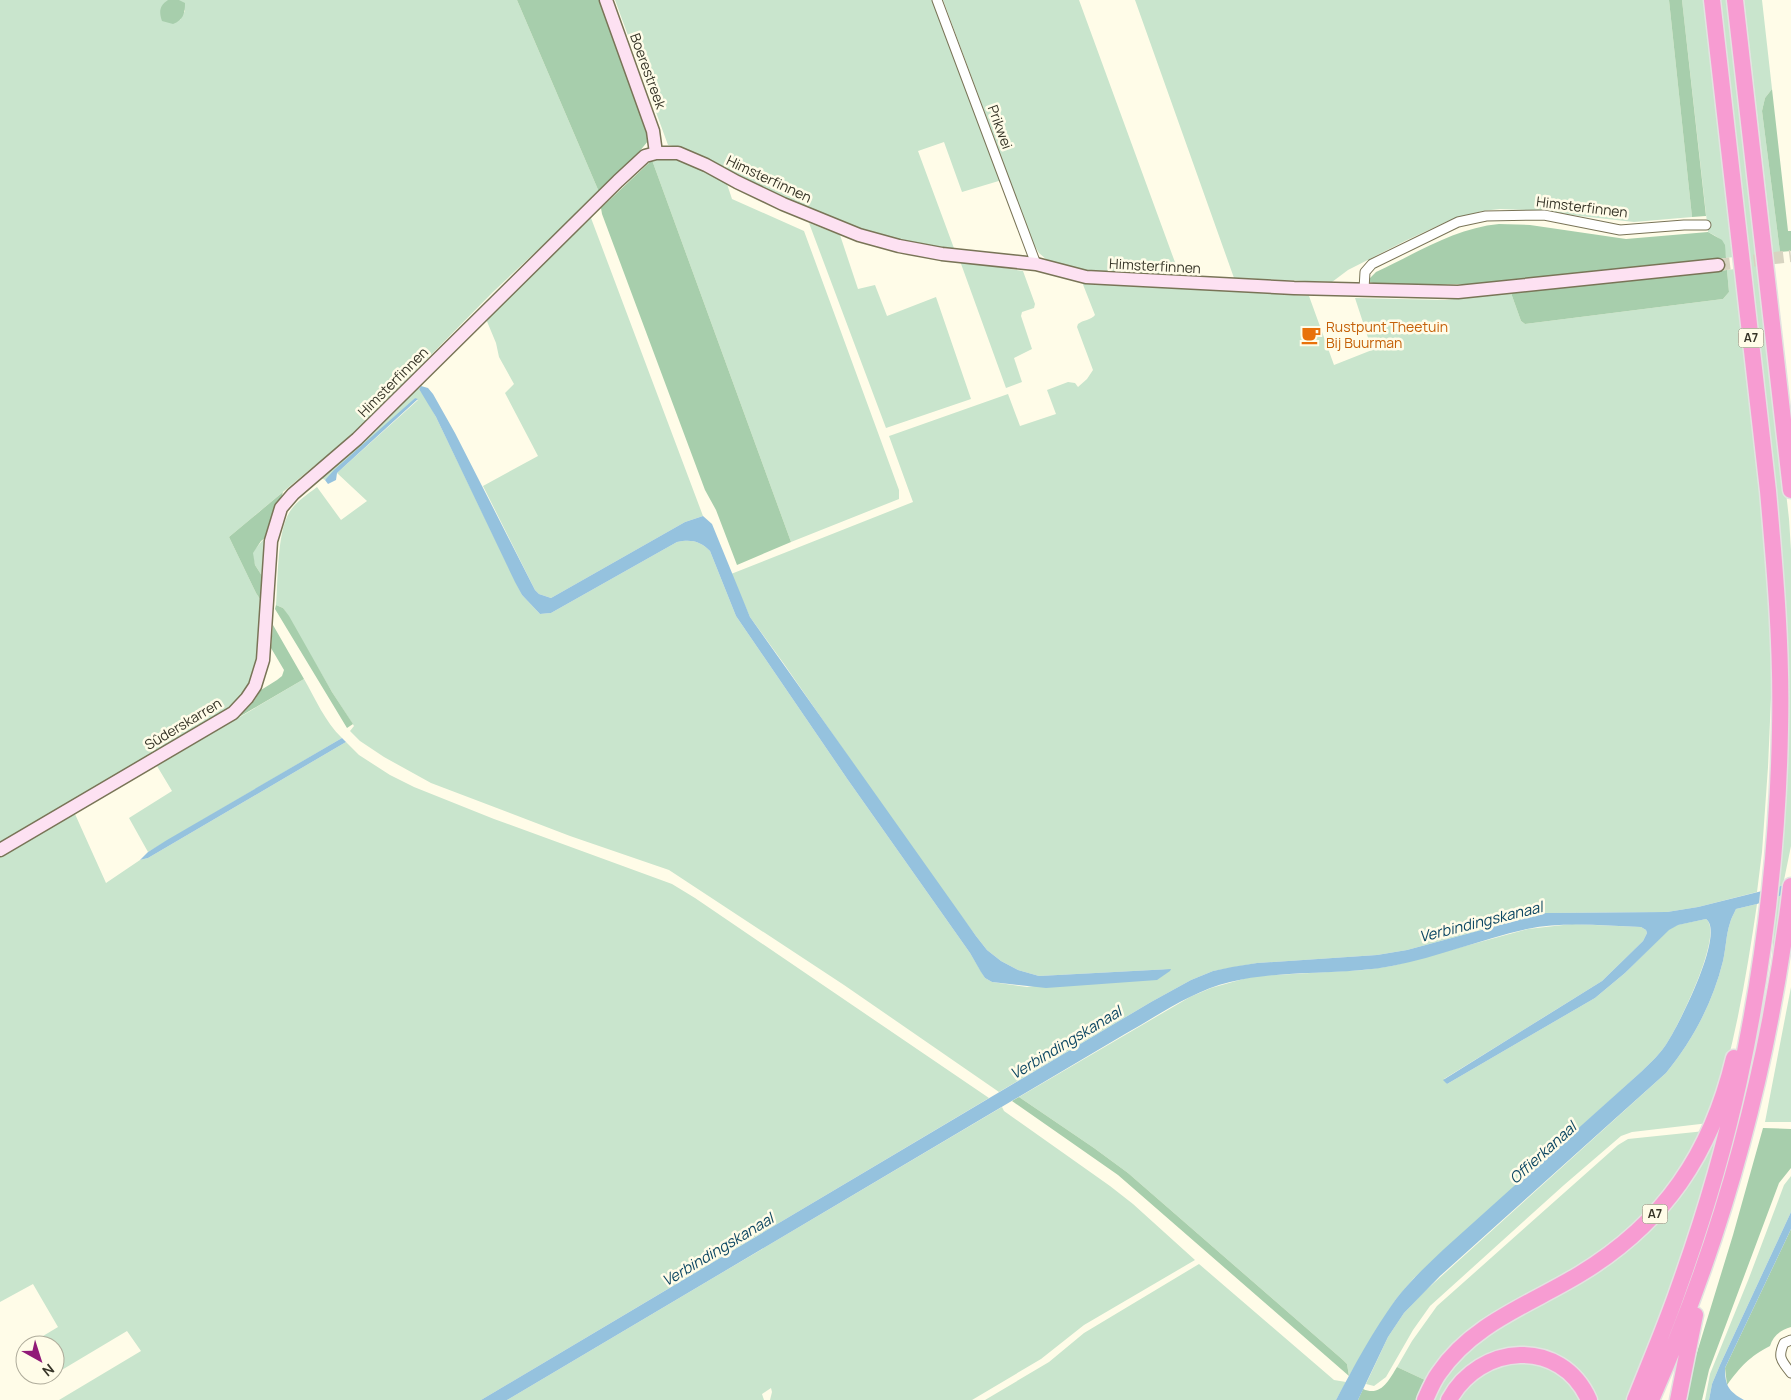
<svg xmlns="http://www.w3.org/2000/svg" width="1791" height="1400" viewBox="0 0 1791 1400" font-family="Manrope,sans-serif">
<rect width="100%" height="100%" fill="#fffce8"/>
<path fill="#c9e5cd" d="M0 0H169H168L180 20 185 11 179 0H177H517L599 192 493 292 339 448 314 466 229 537 256 593 262 602 255 670 252 680 240 701 0 846Z
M615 0H935L1002 180 962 192 944 142 918 151 955 251 893 241 804 209 682 148 668 145Z
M943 0H1079L1180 276 1076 270 1055 265 1047 260 1039 253 1033 243Z
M1135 0H1669L1692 217 1634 222 1526 210 1500 209 1482 211 1448 221 1405 241 1348 270 1332 282 1234 278Z
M1682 0H1704L1734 257 1726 258C1724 243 1723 239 1708 232Z
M1717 0H1731L1789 519 1791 550V846L1783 885 1778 887C1786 808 1791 726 1788 646 1787 617 1784 588 1782 559Z
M1744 0H1762L1772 89 1765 98 1762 111 1780 252 1773 253Z
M676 156 727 184 732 199 804 231 899 490V499L791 542 652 160 656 157Z
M591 218 703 516 685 522 551 598 539 594 535 590 483 486 538 456 505 393 514 384 499 357 496 343 486 319Z
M809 223 840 235 858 289 875 285 887 316 936 297 971 399 886 428Z
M960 261 1023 271 1035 304 1034 308 1022 312 1021 316 1032 349 1014 358 1022 382 1006 388Z
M1735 269 1768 574 1772 630 1771 698 1768 767 1762 852 1757 892 1698 907 1667 912 1545 913 1407 950 1377 955 1257 963 1213 971 1191 980 1151 1002 999 1092 844 985 669 870 570 836 431 783 384 757 360 741 350 731 354 726 332 692 283 608 276 605C278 581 277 533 289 513 295 502 307 495 317 487L341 520 367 501 337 473 418 400 415 398 325 480 320 477 416 385 425 397 436 417 522 595 540 614 551 613 677 542C691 539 700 541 710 551L736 616 848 780 970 953 985 978 992 982 1027 987 1171 969 1039 976 1018 970 1001 961 987 950 976 936 927 870 784 664 750 617 731 574 913 502 889 436 892 435 1008 394 1020 426 1056 414 1047 390 1068 382 1075 383 1078 387 1087 379 1093 370 1077 327 1078 324C1083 320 1091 320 1095 315L1082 282 1309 296 1334 365 1372 350 1355 298 1445 300 1511 293 1521 321 1525 324 1723 299 1729 292 1727 270Z
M270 534 264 579 255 565 252 553 262 541Z
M304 679C315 698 325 722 342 738L148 852 129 818 172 791 157 766Z
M346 742 359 755 390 775 414 787 494 819 672 884 695 898 989 1098 481 1400H59L141 1351 127 1331 55 1374V1345H28L58 1327 33 1284 0 1302V857L75 814 106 883 140 860 148 858Z
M1788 894 1771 971 1776 897Z
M1757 904C1749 959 1740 1014 1726 1068 1721 1086 1714 1105 1709 1123L1632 1132 1621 1136 1564 1185 1430 1306 1413 1330 1386 1377 1374 1386 1366 1384 1388 1337 1404 1313 1425 1291 1666 1073C1693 1040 1713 1002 1723 961 1726 948 1726 935 1730 923 1731 918 1734 914 1736 909Z
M1706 919C1725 933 1677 1029 1665 1046 1659 1055 1650 1063 1642 1071L1414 1278 1396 1299 1349 1376 1347 1364 1343 1360 1128 1173 1094 1148 1019 1097 1190 997 1211 988 1254 976 1364 970 1392 966 1528 929 1572 924 1641 927 1646 930 1647 933 1643 941 1602 981 1444 1079 1447 1084 1595 998 1625 973 1668 930 1677 925Z
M1791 987V1122H1765Z
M1731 1090 1693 1226 1666 1302 1627 1400H1593L1571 1370 1506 1354 1446 1400H1429L1459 1354 1636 1240Z
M1002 1107 1004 1111 1110 1186 1133 1204 1195 1260 1084 1325 1041 1359 972 1400H770L772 1392 771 1388 762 1394 764 1400H507Z
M1705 1131 1689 1163 1619 1244 1515 1304 1427 1381 1397 1367 1412 1341 1437 1306 1618 1145 1628 1139Z
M1791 1176V1212L1720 1365 1712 1384 1709 1400H1705L1710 1374 1749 1278 1784 1185Z
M1199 1264 1334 1380 1346 1382 1336 1400H985L1049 1362 1084 1333Z
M1506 1363C1549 1362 1556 1366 1582 1400H1457C1470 1379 1484 1373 1506 1363Z"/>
<path fill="#a7ceac" d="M168 0H179L185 3C185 14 183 20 173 24L162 21C159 12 159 6 168 0Z
M517 0H601L647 124 648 141 630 163 599 192Z
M1669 0H1682L1706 216 1692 217Z
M1772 89 1788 231H1791V251L1780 252 1762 111 1765 98Z
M652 160 791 542 737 565 716 510 705 490 602 214 601 208Z
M1499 224 1530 225 1626 239 1708 232 1722 240 1725 245 1726 258 1482 284 1382 285 1369 282V279L1376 272C1415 254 1455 228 1499 224Z
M1727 270 1729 292 1723 299 1525 324 1521 321 1511 293Z
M283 492 270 534 261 541 253 553 255 565 264 579 262 602 256 593 229 537Z
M276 605 283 608 289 616 332 692 353 724 347 728 275 609Z
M273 625 304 679 239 717 254 701 261 690 277 680 282 676 284 670 271 648Z
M1019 1097 1094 1148 1128 1173 1343 1360 1347 1364 1349 1376 1118 1175 1012 1101Z
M1763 1128 1791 1129V1168L1779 1183 1709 1370 1702 1400H1686L1691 1372 1733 1235Z
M1791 1229V1327C1780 1330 1773 1336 1770 1346 1749 1357 1741 1366 1727 1385L1725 1368Z
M1397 1367 1427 1381 1419 1400H1358L1363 1389C1381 1397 1389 1380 1397 1367Z"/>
<path fill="#95c2de" d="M421 386 428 388 433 394 455 433 535 590 539 594 551 598 685 522 703 516 712 524 750 617 976 936 987 950 1001 961 1018 970 1039 976 1171 969 1170 971 1157 980 1046 988 992 982 985 978 981 972 970 953 848 780 736 616 710 551C700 541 691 539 677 542L551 613 540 614 522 595 515 582 436 417 419 389Z
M415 398 418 399 337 473 336 480 328 484 325 480 334 470Z
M342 738 346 742 148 858 140 860 148 852 167 840Z
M1791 882V892L1757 904 1736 909C1734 914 1731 918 1730 923 1726 935 1726 948 1723 961 1713 1002 1693 1040 1666 1073L1440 1276 1404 1313 1388 1337 1358 1400H1336C1354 1366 1373 1331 1396 1299 1410 1281 1427 1265 1444 1249L1642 1071C1650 1063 1659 1055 1665 1046 1677 1029 1726 933 1706 919L1678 925 1669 930 1625 973 1595 998 1447 1084 1443 1080 1602 981 1643 941 1647 933 1646 930 1641 927C1603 926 1565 921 1527 929 1482 939 1438 957 1392 966 1339 976 1283 969 1230 982 1192 991 1159 1015 1125 1034L507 1400H481L1151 1002 1191 980 1213 971 1232 967 1257 963 1377 955 1407 950 1545 913 1667 912 1698 907 1778 887Z
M1791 1212V1229L1725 1368C1725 1385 1728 1391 1744 1400H1709L1712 1384 1720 1365Z"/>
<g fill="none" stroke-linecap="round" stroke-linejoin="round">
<path stroke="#d7d4c1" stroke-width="12" stroke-dasharray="12 6" stroke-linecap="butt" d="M1718 265 1791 256"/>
<defs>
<path id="street" d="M937 0 1036 264
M1364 289 1365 272 1372 264 1458 222 1486 216 1544 215 1620 230 1684 225H1706
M1791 1340 1784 1343C1777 1358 1782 1361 1791 1373"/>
<path id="secondary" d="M606 0 653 131 656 153
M0 850 233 713 247 698 255 686 263 660 271 541 281 508 293 494 357 439 618 181 645 156 656 153H678L706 165 737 182 783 204 859 235 899 246 942 254 1036 264 1086 277 1294 288 1458 292 1718 265"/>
<path id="highway" d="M1735 0 1791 490
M1425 1400C1429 1391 1433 1381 1439 1373 1473 1323 1531 1304 1580 1274 1664 1223 1711 1154 1734 1058
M1449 1400C1480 1343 1561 1337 1589 1400
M1635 1400C1650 1362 1666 1325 1679 1287 1703 1220 1724 1150 1739 1081 1764 965 1778 847 1780 729 1782 649 1775 570 1768 491L1712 0
M1651 1400C1724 1236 1770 1063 1791 886
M1678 1400 1695 1315"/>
</defs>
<use href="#street" stroke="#797457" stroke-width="11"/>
<use href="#secondary" stroke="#797457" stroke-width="15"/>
<use href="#highway" stroke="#e3e3e1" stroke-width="19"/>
<use href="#street" stroke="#fff" stroke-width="9"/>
<use href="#secondary" stroke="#fde1f2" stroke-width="12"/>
<use href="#highway" stroke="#f79cd2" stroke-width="16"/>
</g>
<defs>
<symbol id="cafe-bare" viewBox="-9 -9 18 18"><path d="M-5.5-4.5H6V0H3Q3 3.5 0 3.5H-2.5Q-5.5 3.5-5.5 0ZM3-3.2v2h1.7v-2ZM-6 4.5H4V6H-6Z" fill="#e8710a" stroke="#fffce8" stroke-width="2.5" paint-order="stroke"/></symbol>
</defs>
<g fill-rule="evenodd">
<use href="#cafe-bare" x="1297" y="321" width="28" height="28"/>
</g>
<g text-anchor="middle" stroke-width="5" stroke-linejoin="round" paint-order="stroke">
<g fill="#fffce8" stroke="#727061" stroke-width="1">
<rect x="1738.5" y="328.5" width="25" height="19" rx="4"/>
<rect x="1642.5" y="1204.5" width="25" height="19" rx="4"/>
</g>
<g font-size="12" font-weight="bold" fill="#363427">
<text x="1751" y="342">A7</text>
<text x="1655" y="1218">A7</text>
</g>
<g font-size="14" fill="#363427" stroke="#fffce8">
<text transform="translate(648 71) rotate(70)" y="5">Boerestreek</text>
<text transform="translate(1000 127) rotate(70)" y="5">Prikwei</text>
<text transform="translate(769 179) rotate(25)" y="5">Himsterfinnen</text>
<text transform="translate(1582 207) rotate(7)" y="5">Himsterfinnen</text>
<text transform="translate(1155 266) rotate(3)" y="5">Himsterfinnen</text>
<text transform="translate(393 382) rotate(-45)" y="5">Himsterfinnen</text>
<text transform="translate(183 724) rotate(-31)" y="5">Sûderskarren</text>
</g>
<g font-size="14" fill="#c56008" stroke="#fffce8" text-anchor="start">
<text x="1326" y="332">Rustpunt Theetuin<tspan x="1326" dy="16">Bij Buurman</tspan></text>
</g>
<g font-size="15" font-style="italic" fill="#0c4662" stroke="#fffce8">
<text transform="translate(1481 922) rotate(-14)" y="5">Verbindingskanaal</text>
<text transform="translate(1066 1043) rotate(-31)" y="5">Verbindingskanaal</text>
<text transform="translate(1543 1153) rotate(-42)" y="5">Offierkanaal</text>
<text transform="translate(718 1250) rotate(-31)" y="5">Verbindingskanaal</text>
</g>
</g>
<g transform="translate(40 1360) rotate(141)"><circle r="24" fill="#fffce8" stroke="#afac9b"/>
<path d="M0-4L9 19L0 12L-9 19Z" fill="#911a78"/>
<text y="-8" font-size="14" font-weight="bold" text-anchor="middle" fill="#363427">N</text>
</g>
</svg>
